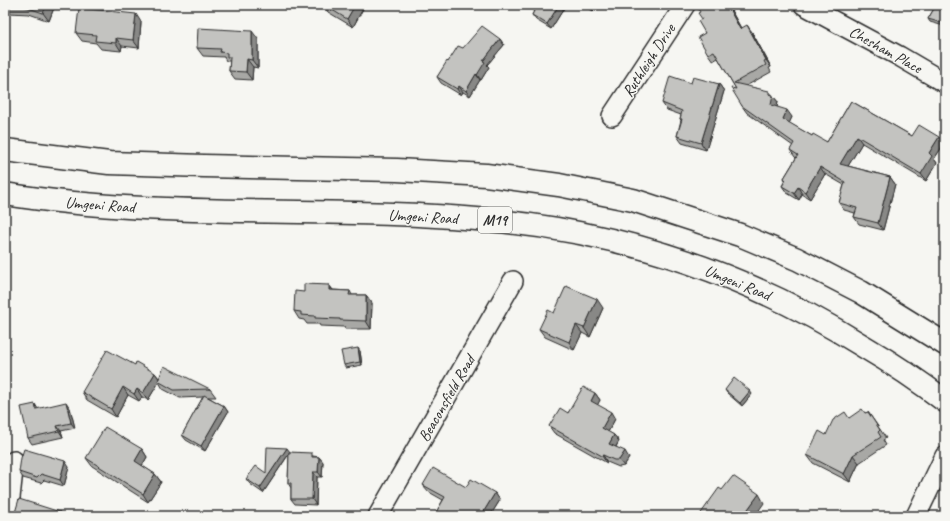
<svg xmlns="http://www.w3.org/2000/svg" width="950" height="521" viewBox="0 0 950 521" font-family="Caveat,sans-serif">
<rect width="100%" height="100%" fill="#f6f6f2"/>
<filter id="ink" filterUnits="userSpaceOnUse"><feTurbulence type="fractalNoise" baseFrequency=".025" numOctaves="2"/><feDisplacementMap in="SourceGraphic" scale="8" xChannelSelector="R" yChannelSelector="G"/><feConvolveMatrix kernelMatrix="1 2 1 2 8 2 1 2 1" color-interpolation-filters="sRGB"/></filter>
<g filter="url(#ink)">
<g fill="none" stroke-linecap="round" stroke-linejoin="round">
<defs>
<path id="minor" d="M804 5 899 56 945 83
M612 116 685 5
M8 516 14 461
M378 516 513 281
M916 516 945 456"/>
<path id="highway" d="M5 150 109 163 204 166 397 170 486 175 559 185 633 200 740 235 797 259 861 292 945 344
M5 194C164 220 327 205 488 220 624 232 748 274 863 346 892 363 919 381 945 401"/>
</defs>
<use href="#minor" stroke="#2b2b2b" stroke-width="22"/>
<use href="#highway" stroke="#2b2b2b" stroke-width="25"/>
<use href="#minor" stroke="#f6f6f2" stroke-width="19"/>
<use href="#highway" stroke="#f6f6f2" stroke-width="22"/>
</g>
<path fill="#a8a8a5" stroke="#2b2b2b" d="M5 5H55L49 21 29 14 9 13 5 7Z
M323 5H365L353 27 328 12Z
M528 5H566L551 29 536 20 532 15 534 11 532 10Z
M584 5H596L593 11Z
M728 5 741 28 752 32 771 67 769 68 771 72 746 86 772 95 778 102 777 107 792 117 789 123 812 136 827 142 851 101 912 136 944 144 934 159 937 163 926 181 862 143 848 166 890 177 895 184 883 230 859 224 854 217 855 213 844 210 839 203 844 185 825 174 810 199 802 194 799 200 787 193 782 186 785 180 784 178 796 158 795 157 790 150 793 146 747 113 742 106 736 89 718 58 713 61 708 54 705 33 702 19Z
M936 5 944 26 930 22 928 19Z
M141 22 139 48 122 46 121 51 101 49 96 43 82 41 76 33Z
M258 39V68L253 67 252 80 235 79 229 71 230 61H226L224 57 203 56 197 48Z
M500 39 504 45 487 65 489 67 481 80H480L470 96 463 92 461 95 441 83 437 77 448 62 463 48Z
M691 83 719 84 724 91 706 150 682 143 677 136 681 120 680 119 681 115 667 110 662 103Z
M329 285 333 290 350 291 352 295H366L372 303 371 329H345L344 327 320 326 319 324H307L304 320 299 319 294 311 304 292Z
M603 308 590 337 582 333 574 350 545 337 539 329 554 313Z
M360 351 362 365 346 368 344 365Z
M135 365 155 373 159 378 210 389 216 397H208L224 406 228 412 205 451 186 440 182 435 203 397 180 398 163 389 159 382 148 400 142 397 139 401 128 395 116 417 87 400 82 392Z
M725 390 752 394 742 406 727 393Z
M595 393 600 400 597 405 615 419 608 432 614 435 619 441 616 447 629 458 624 466 619 467 607 462V463L554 433 549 426Z
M35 404 38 409 70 408 75 428 61 431 63 437 32 444 28 438Z
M868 412 886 438 883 440 886 445 859 463 850 482 813 463 807 455 826 435 849 418 865 413Z
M142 449 147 457 142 466 155 474 161 482 148 502 92 466 86 458Z
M290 452 319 457 323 462 322 477H317L316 505 295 504 291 499V488L288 483 289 454 263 493 250 484 246 479 266 473Z
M69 467 64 486 44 480 41 483 23 478 19 472Z
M423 485 466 487 495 493 500 500 490 516H434L443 500 429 492Z"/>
<path fill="#888886" stroke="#2b2b2b" d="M46 5H55L49 21 43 13Z
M355 5H365L353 27 347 19Z
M559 5H566L551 29 547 24Z
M589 5H596L593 11Z
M727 5H728L745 36 740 29Z
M136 14 141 22 139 48 133 40Z
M945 15V23L944 26 942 23Z
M747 25 752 32 771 67 766 60Z
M252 31 258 39V68L252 60Z
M116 38 122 46 121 51 116 43Z
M500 39 504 45 487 65 489 67 481 80 477 75 483 61Z
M247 59 253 67 252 80 246 72Z
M476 74 480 80 470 96 466 91Z
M719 84 724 91 706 150 701 143Z
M459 86 463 92 461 95 457 89Z
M769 91 778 102 776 112 771 105 769 94Z
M787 110 792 117 788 126 783 119Z
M857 136 862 143 845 171 840 164Z
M939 137 944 144 934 159 937 163 926 181 921 174 929 153Z
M820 167 825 174 810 199 805 192Z
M890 177 895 184 883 230 878 223Z
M798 187 802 194 799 200 794 193Z
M329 285 335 293 329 290Z
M366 295 372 303 371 329 366 321Z
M597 299 603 308 590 337 584 328Z
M576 325 582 333 574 350 569 342Z
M358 348 360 351 362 365 360 362Z
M155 373 160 380 158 381 159 382 148 400 143 393Z
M123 387 128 395 116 417 111 409Z
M137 389 142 397 139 401 134 394Z
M750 391 752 394 742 406 740 403Z
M595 393 600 400 596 408 591 401Z
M66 402 70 408 75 428 71 423Z
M224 406 228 412 205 451 201 446Z
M611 412 615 419 607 434 602 428Z
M57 426 61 431 63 437 59 431Z
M614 435 619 441 614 450 609 444Z
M287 448 290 452 263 493 260 488Z
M142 449 147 457 140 469 135 461Z
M625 451 629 458 624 466 619 460Z
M603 455 607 462V463L602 456Z
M853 455 859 463 850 482 844 474Z
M319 457 323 462 322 477 318 472Z
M65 461 69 467 64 486 60 480Z
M313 472 317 477 316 505 312 499Z
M155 474 161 482 148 502 143 494Z
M495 493 500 500 490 516H481Z
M759 494 764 503 755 516H743Z
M60 512 63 516H59Z"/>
<path fill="#c3c3c0" stroke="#2b2b2b" d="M5 5H46L43 13 23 6Z
M324 5H355L347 19Z
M529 5H559L547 24 532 15 535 9Z
M696 5H727L740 29 747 25 766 60 764 61 766 65 734 83 769 91V94L773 95 771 105 787 110 783 119 812 136 813 134 827 142 851 101 912 136 919 125 939 137 929 153 932 156 921 174 857 136 840 164 890 177 878 223 854 217 857 208 839 203 845 182 820 167 805 192 798 187 794 193 782 186 786 180 784 178 798 155 790 150 794 143 742 106 731 88 736 89 714 51 708 54 698 37 705 33 698 21 702 19 698 13 700 12Z
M936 5H945V15L942 23 928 19Z
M79 8 136 14 133 40 116 38V43L95 41 96 35 76 33Z
M482 26 500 39 483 61 485 62 477 75 476 74 466 91 459 86 457 89 437 77 447 61 448 62 458 46 463 48Z
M198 28 252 31V60L247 59 246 72 229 71 230 57H227V53L220 52 221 49 197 48Z
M670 76 691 83 693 77 719 84 701 143 677 136 682 119H680L682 111 662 103Z
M304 284 329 285V290L350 291 349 295H366V321L340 320V319L315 318V316L301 315V312L294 311 295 291 304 292Z
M566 286 597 299 584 328 576 325 569 342 539 329 548 310 554 313Z
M358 348 360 362 344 365 341 351Z
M107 350 135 365 136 362 155 373 143 393 137 389 134 394 123 387 111 409 82 392Z
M164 366 210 389 174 390 158 381Z
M734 378 750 391 740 403 725 390Z
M583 387 595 393 591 401 611 412 602 428 614 435 609 444 625 451 619 460H614L603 455 602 456 549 426 560 408 568 413Z
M204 395 224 406 201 446 182 435Z
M66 402 71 423 57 426 59 431 28 438 21 407 35 404 36 409Z
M862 409 865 413 868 412 880 430 878 432 881 437 853 455 844 474 807 455 819 431 826 435 833 420 845 412 849 418Z
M105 427 142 449 135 461 155 474 143 494 86 458Z
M267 447 287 448 260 488 246 479 256 466 266 473Z
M24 449 65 461 60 480 41 474 37 478 19 472 21 458Z
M289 452 312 453V457H319L318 472H313L312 499H291V483H288Z
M433 468 466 487 471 479 495 493 481 516H434L445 497 423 485Z
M733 476 759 494 743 516H699L719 488 722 490Z
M19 499 60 512 59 516H14Z"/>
</g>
<g text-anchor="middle" stroke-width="3" stroke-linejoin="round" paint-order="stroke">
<rect fill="#f6f6f2" stroke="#686867" stroke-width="1" x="478" y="207" width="34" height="26" rx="3"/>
<g font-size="15" font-weight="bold" fill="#2b2b2b">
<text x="495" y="225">M19</text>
</g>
<g font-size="16" fill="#2b2b2b" stroke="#f6f6f2">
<text transform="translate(886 49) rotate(29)" y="6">Chesham Place</text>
<text transform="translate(648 60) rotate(-57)" y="6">Ruthleigh Drive</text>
<text transform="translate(100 204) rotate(4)" y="6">Umgeni Road</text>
<text transform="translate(423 216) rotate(3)" y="6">Umgeni Road</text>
<text transform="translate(738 282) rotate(22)" y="6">Umgeni Road</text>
<text transform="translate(446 398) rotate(-60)" y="6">Beaconsfield Road</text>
</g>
</g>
<rect width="950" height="521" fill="none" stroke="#f6f6f2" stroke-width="20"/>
<rect x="10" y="10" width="930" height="501" fill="none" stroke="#2b2b2b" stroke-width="1.5" filter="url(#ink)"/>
</svg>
